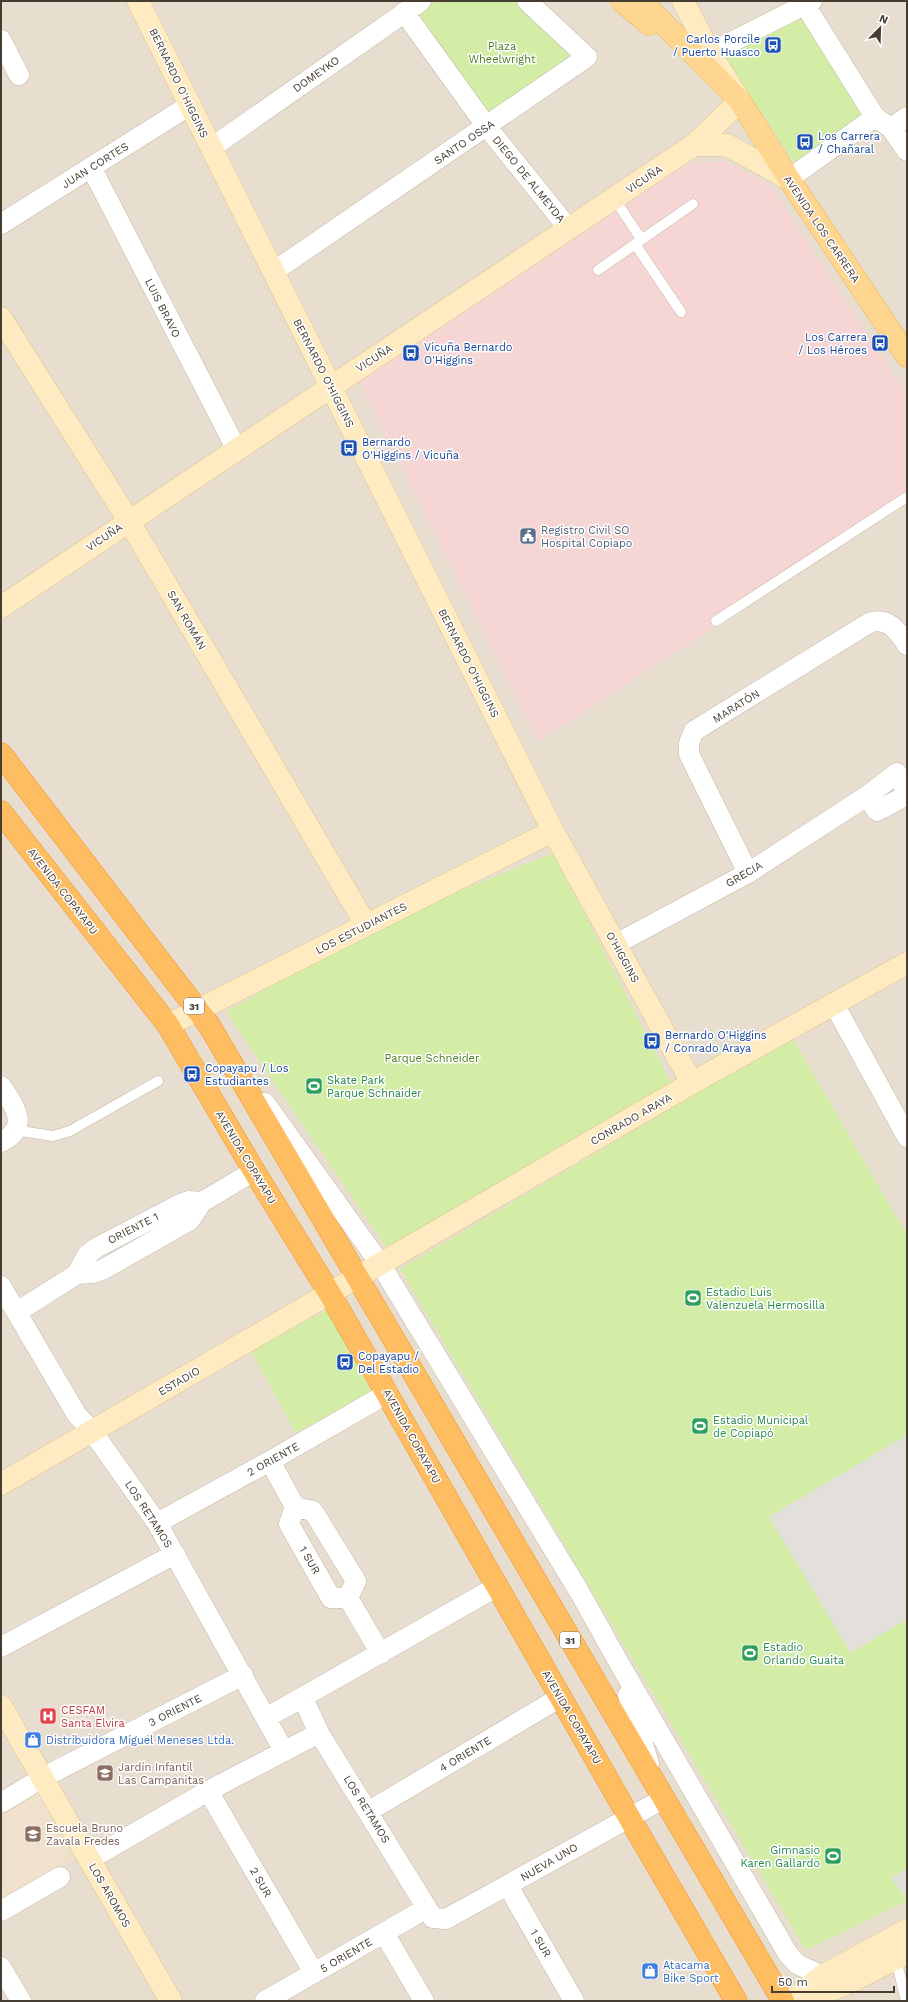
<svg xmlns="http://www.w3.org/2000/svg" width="908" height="2002" viewBox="0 0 908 2002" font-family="'Work Sans',sans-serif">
<rect width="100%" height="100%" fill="#f4ede3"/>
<path fill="#e8ded0" d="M1 1H907V2001H1Z"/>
<path fill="#efe1cb" d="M38 1788 78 1857 1 1902V1811Z"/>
<path fill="#f6d6d4" d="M723 161 771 186 907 395V503L538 741 357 377 686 164Z"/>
<path fill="#d3eda6" d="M437 1H516L576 58 491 118 416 15Z
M806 10 869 113 796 166 725 57Z
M553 853 672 1084 387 1248 226 1012 382 923Z
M792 1037 907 1235V1901L806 1950 400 1269Z
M327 1310 372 1392 296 1433 251 1351Z"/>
<path fill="#e3e0dc" d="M907 1435V1619L851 1653 769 1517Z
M907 1869V1898H906L891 1878Z"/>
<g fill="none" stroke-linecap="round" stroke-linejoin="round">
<defs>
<path id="lane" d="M614 198 641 239
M635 244 681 312
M598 270 693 204
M716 621 907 497
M14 1130 53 1136 70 1131 158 1081
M896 1959 906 2001"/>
<path id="street" d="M805 5 875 117 891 128 907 151
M404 12 487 127 569 229
M1 40 19 75
M710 53 812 1
M891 128 907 117
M211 148 421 1
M91 167 236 448
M789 179 875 117
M1 224 190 105
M273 272 587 57 527 1
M867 796 877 811 907 795
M748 873 689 754V743L694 731 869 623C888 616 898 631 907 645
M616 944 748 873 867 796 897 773 907 792
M834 1004 907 1137
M1 1086C14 1105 31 1127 1 1142
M265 1103 381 1265 580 1593 619 1663 788 1954 797 1964 822 1976
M77 1274 87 1255 96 1248 180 1204 188 1201 202 1202 254 1171
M1 1286 77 1415 92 1431 157 1523 284 1751
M17 1312 77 1274 93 1273 104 1269 190 1220 202 1202
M270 1461 295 1507
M295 1507 313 1511 356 1581 348 1598H331L289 1524Z
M157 1523 270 1461 388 1393
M348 1598 381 1654
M1 1647 175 1554
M628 1695 649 1764
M303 1698 319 1733 433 1918 446 1919 663 1799
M266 1718 496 1587
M208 1791 314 1973
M1 1803 42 1778 243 1675
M369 1811 561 1697
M90 1859 208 1791 319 1733
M508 1886 574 2001
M1 1911 60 1877
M384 1933 424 2001
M1 1967 21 2001
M265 2001 427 1908"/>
<path id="secondary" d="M138 1 553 831 692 1083
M694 145H727L789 179
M1 318 129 521 366 925
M1 607 694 145 740 101 710 53 683 1
M168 1025 553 831
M1 1484 692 1083 907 963
M1 1706 171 2001
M791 2001 822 1976 907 1930
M803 2001 846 1984 907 1953"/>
<path id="primary" d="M622 1 649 24
M641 1 740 101 789 179 907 356"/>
<path id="highway" d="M1 754 209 1025 783 2001
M1 812 168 1025 254 1171 330 1294 629 1817 736 2001"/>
</defs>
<use href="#lane" stroke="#c3b7a7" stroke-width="11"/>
<use href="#street" stroke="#c3b7a7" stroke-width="21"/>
<use href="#secondary" stroke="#dcc28e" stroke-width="23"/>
<use href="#primary" stroke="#f1b453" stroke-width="23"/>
<use href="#highway" stroke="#ef9121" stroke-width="23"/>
<use href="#lane" stroke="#fff" stroke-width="10"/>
<use href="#street" stroke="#fff" stroke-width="20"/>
<use href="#secondary" stroke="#ffebc1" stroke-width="22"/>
<use href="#primary" stroke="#ffd690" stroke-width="22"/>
<use href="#highway" stroke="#ffbd62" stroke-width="22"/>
</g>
<defs>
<symbol id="bus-square" viewBox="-11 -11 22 22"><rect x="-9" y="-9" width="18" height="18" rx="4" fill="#1a4fb4" stroke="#fff"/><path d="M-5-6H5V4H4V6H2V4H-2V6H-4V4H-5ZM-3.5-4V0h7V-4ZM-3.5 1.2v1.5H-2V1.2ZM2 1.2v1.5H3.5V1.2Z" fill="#fff"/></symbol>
<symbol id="civic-square" viewBox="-11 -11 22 22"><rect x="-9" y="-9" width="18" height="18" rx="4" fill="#5c6f8a" stroke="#fff"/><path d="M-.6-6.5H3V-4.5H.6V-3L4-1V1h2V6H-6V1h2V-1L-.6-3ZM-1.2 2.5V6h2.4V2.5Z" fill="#fff"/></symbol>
<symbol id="stadium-square" viewBox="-11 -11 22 22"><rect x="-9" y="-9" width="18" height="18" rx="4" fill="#2e9e5b" stroke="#fff"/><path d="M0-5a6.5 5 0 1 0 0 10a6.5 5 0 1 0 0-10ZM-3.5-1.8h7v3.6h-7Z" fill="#fff"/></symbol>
<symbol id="hospital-square" viewBox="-11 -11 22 22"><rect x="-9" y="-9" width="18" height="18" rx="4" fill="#e0444e" stroke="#fff"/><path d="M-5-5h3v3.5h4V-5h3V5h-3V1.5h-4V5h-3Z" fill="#fff"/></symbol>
<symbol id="shop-square" viewBox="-11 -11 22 22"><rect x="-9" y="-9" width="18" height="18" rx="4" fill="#3f7fe0" stroke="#fff"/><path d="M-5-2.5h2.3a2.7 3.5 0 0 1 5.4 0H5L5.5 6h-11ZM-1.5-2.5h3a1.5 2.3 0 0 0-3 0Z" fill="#fff"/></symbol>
<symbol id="school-square" viewBox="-11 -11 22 22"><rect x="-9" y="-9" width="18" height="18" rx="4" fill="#8d6e63" stroke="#fff"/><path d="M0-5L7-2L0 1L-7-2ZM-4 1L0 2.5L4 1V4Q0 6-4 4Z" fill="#fff"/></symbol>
</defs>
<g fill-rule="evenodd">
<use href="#bus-square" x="763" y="35" width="20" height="20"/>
<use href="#bus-square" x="795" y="132" width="20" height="20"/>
<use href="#bus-square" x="870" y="333" width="20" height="20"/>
<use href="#bus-square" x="401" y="343" width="20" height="20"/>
<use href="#bus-square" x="339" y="438" width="20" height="20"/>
<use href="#civic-square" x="518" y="526" width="20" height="20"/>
<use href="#bus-square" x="642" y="1031" width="20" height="20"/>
<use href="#bus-square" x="182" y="1064" width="20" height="20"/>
<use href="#stadium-square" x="304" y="1076" width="20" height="20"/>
<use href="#stadium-square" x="683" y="1288" width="20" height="20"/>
<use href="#bus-square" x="335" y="1352" width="20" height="20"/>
<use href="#stadium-square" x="690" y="1416" width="20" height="20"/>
<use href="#stadium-square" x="740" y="1643" width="20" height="20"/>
<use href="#hospital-square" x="38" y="1706" width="20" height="20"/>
<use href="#shop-square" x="23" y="1730" width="20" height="20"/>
<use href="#school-square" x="95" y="1763" width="20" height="20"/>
<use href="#school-square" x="23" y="1824" width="20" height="20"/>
<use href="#stadium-square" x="823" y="1846" width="20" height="20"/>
<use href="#shop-square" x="640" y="1961" width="20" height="20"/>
</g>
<g text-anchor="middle" stroke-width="3" stroke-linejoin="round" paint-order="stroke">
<g fill="#fff" stroke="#7e7770" stroke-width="1">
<rect x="184" y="998" width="20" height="16" rx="3"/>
<rect x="560" y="1632" width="20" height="16" rx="3"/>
</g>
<g font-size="10" font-weight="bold" fill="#463d32">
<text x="194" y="1010">31</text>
<text x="570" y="1644">31</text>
</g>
<g font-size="11" fill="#164399" stroke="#fff" text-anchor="start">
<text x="760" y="43" text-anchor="end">Carlos Porcile<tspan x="760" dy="13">/ Puerto Huasco</tspan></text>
<text x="818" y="140">Los Carrera<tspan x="818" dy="13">/ Chañaral</tspan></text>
<text x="867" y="341" text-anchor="end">Los Carrera<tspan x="867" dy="13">/ Los Héroes</tspan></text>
<text x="424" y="351">Vicuña Bernardo<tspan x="424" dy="13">O'Higgins</tspan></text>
<text x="362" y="446">Bernardo<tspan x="362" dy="13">O'Higgins / Vicuña</tspan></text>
<text x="665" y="1039">Bernardo O'Higgins<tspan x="665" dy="13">/ Conrado Araya</tspan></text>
<text x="205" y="1072">Copayapu / Los<tspan x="205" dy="13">Estudiantes</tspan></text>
<text x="358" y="1360">Copayapu /<tspan x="358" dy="13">Del Estadio</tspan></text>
</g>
<g font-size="11" fill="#4b7e1f" stroke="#fff">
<text x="502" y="50">Plaza<tspan x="502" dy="13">Wheelwright</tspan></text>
<text x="432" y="1062">Parque Schneider</text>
</g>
<g font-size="11" fill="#463d32" stroke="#fff">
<text transform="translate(316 74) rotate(-35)" y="4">DOMEYKO</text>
<text transform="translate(179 83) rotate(64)" y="4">BERNARDO O'HIGGINS</text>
<text transform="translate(464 142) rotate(-34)" y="4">SANTO OSSA</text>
<text transform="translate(95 165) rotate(-32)" y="4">JUAN CORTES</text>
<text transform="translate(529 179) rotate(51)" y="4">DIEGO DE ALMEYDA</text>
<text transform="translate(644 179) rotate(-34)" y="4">VICUÑA</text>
<text transform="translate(822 229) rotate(56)" y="4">AVENIDA LOS CARRERA</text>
<text transform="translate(163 308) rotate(63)" y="4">LUIS BRAVO</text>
<text transform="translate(374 358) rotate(-33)" y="4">VICUÑA</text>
<text transform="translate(324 373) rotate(63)" y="4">BERNARDO O'HIGGINS</text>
<text transform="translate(104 537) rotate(-34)" y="4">VICUÑA</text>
<text transform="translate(187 620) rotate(60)" y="4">SAN ROMÁN</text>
<text transform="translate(469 663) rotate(63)" y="4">BERNARDO O'HIGGINS</text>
<text transform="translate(736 706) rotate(-32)" y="4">MARATÓN</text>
<text transform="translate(744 874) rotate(-30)" y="4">GRECIA</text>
<text transform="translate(63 891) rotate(52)" y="4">AVENIDA COPAYAPU</text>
<text transform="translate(361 928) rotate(-27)" y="4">LOS ESTUDIANTES</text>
<text transform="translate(623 957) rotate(61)" y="4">O'HIGGINS</text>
<text transform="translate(631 1119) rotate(-30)" y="4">CONRADO ARAYA</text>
<text transform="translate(246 1157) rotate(59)" y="4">AVENIDA COPAYAPU</text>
<text transform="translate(133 1228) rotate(-27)" y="4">ORIENTE 1</text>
<text transform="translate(179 1381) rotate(-30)" y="4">ESTADIO</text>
<text transform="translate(412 1436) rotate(61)" y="4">AVENIDA COPAYAPU</text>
<text transform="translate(273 1459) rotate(-29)" y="4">2 ORIENTE</text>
<text transform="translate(149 1514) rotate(57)" y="4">LOS RETAMOS</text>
<text transform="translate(310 1560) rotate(60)" y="4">1 SUR</text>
<text transform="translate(175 1710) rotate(-27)" y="4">3 ORIENTE</text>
<text transform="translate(572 1717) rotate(60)" y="4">AVENIDA COPAYAPU</text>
<text transform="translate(465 1754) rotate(-31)" y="4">4 ORIENTE</text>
<text transform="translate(367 1809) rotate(58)" y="4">LOS RETAMOS</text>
<text transform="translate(549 1862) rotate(-30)" y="4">NUEVA UNO</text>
<text transform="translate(261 1882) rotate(60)" y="4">2 SUR</text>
<text transform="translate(110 1895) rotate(60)" y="4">LOS AROMOS</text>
<text transform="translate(541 1943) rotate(60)" y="4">1 SUR</text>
<text transform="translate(346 1955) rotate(-30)" y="4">5 ORIENTE</text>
</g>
<g font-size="11" fill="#4e5e75" stroke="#fff" text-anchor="start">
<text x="541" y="534">Registro Civil SO<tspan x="541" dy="13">Hospital Copiapo</tspan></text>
</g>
<g font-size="11" fill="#27864d" stroke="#fff" text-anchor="start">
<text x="327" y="1084">Skate Park<tspan x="327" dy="13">Parque Schnaider</tspan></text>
<text x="706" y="1296">Estadio Luis<tspan x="706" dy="13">Valenzuela Hermosilla</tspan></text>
<text x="713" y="1424">Estadio Municipal<tspan x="713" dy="13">de Copiapó</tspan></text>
<text x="763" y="1651">Estadio<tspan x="763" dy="13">Orlando Guaita</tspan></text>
<text x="820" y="1854" text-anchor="end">Gimnasio<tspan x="820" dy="13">Karen Gallardo</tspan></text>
</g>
<g font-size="11" fill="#be3a42" stroke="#fff" text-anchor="start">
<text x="61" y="1714">CESFAM<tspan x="61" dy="13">Santa Elvira</tspan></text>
</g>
<g font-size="11" fill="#366cbe" stroke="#fff" text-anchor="start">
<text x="46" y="1744">Distribuidora Miguel Meneses Ltda.</text>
<text x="663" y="1969">Atacama<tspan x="663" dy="13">Bike Sport</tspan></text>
</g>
<g font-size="11" fill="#785e54" stroke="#fff" text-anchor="start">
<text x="118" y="1771">Jardín Infantil<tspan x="118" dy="13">Las Campanitas</tspan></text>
<text x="46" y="1832">Escuela Bruno<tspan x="46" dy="13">Zavala Fredes</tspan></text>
</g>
</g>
<rect width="908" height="2002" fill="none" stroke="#463d32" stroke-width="4"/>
<g transform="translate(880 28) rotate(23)" stroke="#ffffff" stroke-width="3" paint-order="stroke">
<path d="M0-3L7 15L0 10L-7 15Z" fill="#463d32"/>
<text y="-6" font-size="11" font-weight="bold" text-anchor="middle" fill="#463d32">N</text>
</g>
<path d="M772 1986v6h122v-6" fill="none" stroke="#463d32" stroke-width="2"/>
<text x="778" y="1986" font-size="12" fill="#463d32" stroke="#ffffff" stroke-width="3" paint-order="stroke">50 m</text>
</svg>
